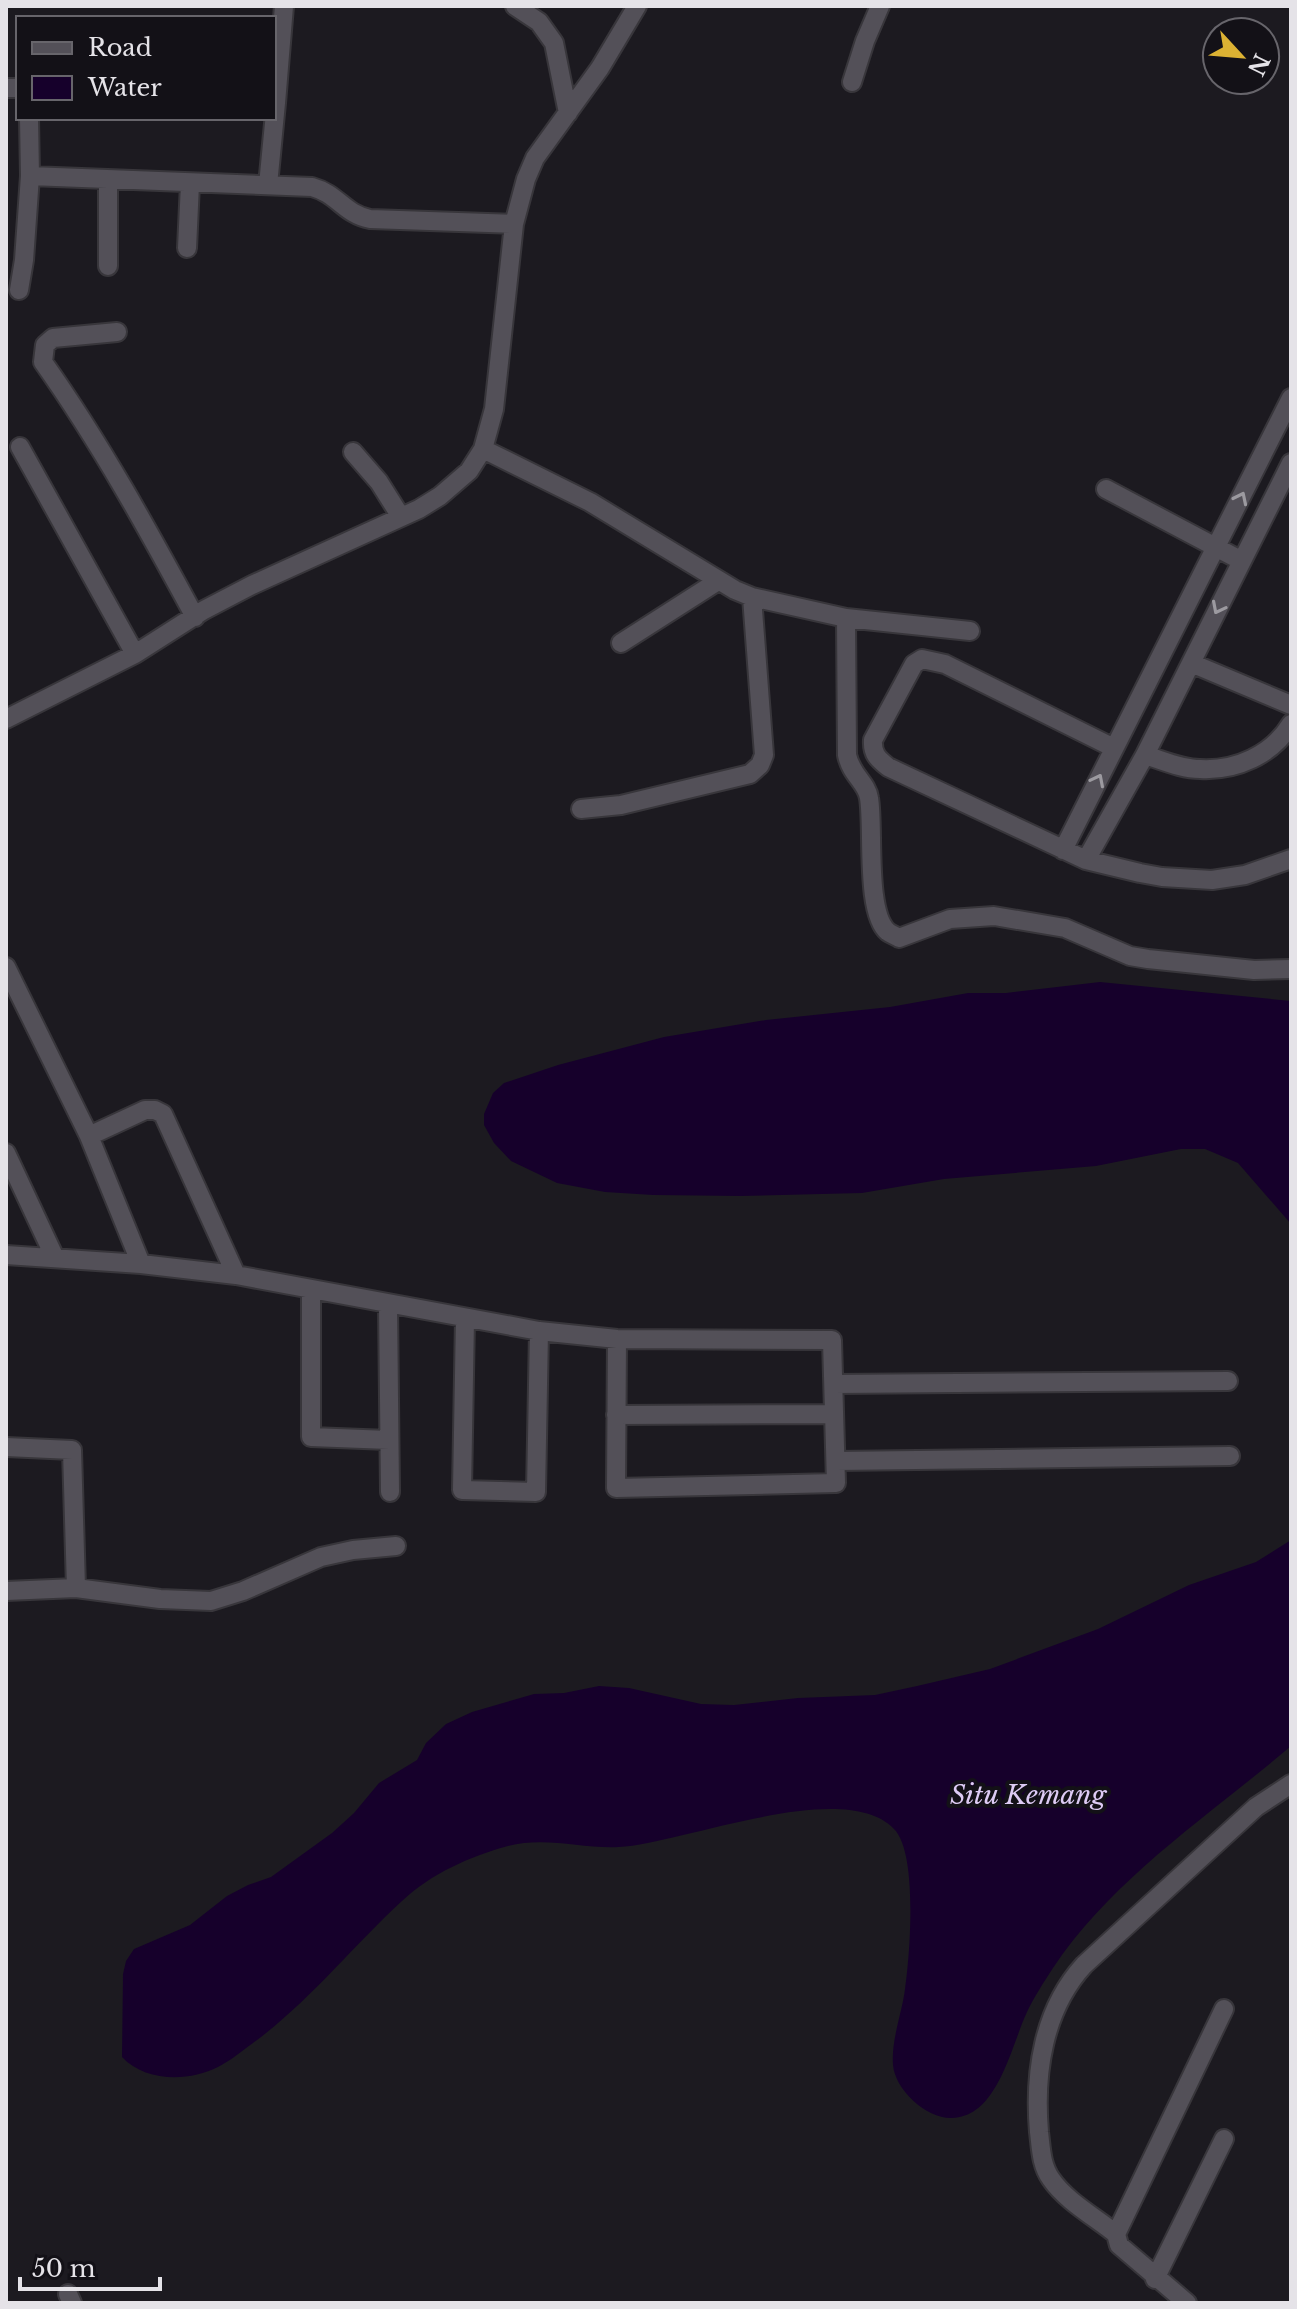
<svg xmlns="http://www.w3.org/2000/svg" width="1297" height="2309" viewBox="0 0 1297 2309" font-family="'Libre Baskerville',serif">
<rect width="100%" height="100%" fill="#1c1a20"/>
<path fill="#16002b" d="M1100 982 1291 1001V1224L1238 1163 1205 1149H1181L1096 1166 944 1179 862 1193 740 1196 653 1195 605 1192 557 1183 511 1161 494 1143 484 1125V1114L493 1093 504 1083 558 1065 664 1037 766 1020 890 1007 968 993H1006Z
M1291 1540V1746C1209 1816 1114 1877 1053 1968 1044 1982 1034 1997 1027 2012 1011 2046 998 2117 952 2118 927 2119 895 2090 893 2065 891 2040 902 2013 905 1989 910 1955 918 1853 894 1829 844 1777 684 1843 619 1847 582 1849 546 1836 508 1846 469 1857 432 1873 402 1901 352 1947 309 2002 253 2043 242 2051 230 2061 218 2067 189 2082 145 2082 122 2057L123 1974 126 1961 134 1949 190 1925 227 1896 248 1885 271 1877 332 1833 354 1813 379 1783 417 1760 426 1743 446 1724 472 1712 534 1694 564 1693 599 1686 629 1688 701 1704 734 1705 798 1698 875 1695 917 1686 990 1669 1098 1629 1189 1585 1256 1562Z"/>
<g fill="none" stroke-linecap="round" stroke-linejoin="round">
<defs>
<path id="minor" d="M515 6 539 22 554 43 568 113
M852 82 865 41 880 6
M6 88H18
M276 103 284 6
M29 118 30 176 312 187C338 194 344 214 370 219L514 224
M108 180V266
M268 185 276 103H274
M187 248 190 184
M19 290 24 260 30 176
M117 332 53 338 45 345 43 362C101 444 148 530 195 617
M20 447 135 654
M483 449 590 502 735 590 752 597 846 618 847 755C851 775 867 783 869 798 874 827 865 913 888 932 889 933 898 937 899 938L950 919 994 916 1065 928 1130 956 1148 959 1254 970 1291 969
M353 452 379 482 401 517
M1106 489 1242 561
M846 618 970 631
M621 643 718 581
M1191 663 1291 705
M6 719 135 654 204 610 252 585 419 509 440 496 469 471 483 449 494 409 514 224 526 179 535 158 600 68 637 6
M1114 748 945 664 922 659 914 664 873 740C872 754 878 759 888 767L1086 860 1140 873 1162 877 1212 880 1245 875 1291 859
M1145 755C1162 760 1181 769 1200 769 1236 771 1272 755 1291 724
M581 809 621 805 750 774 760 765 764 755 752 597
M1063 850 1291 398
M1086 860 1145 755 1291 463
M6 967 89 1136 141 1264
M89 1136 145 1110H155L163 1114 236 1275
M6 1153 55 1258
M6 1255 141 1264 236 1275 539 1331 617 1339 832 1340 836 1483 616 1488 617 1339
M311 1289V1437L389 1440
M388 1304 390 1492
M465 1318 462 1490 536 1492 539 1331
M834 1384 1228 1381
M616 1415 834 1414
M6 1447 72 1450 76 1588
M836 1461 1230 1456
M6 1591 76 1588 160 1599 211 1601 243 1591 321 1557 353 1550 396 1546
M1116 2234C1095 2217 1066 2201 1051 2179 1041 2165 1041 2148 1039 2132 1034 2073 1043 2010 1084 1965L1256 1807 1291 1784
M1155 2279 1224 2139
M68 2294 72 2303
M1187 2303 1119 2245 1116 2234 1224 2009"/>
</defs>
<use href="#minor" stroke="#38363b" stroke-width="22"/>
<use href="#minor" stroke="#535058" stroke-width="18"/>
</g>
<defs><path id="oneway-chevron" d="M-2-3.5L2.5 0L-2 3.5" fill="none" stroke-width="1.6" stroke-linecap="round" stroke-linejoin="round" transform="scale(2)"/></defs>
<g stroke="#9c9aa0">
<use href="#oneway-chevron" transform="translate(1241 498) rotate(-64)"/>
<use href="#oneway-chevron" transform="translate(1218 608) rotate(117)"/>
<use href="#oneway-chevron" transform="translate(1098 780) rotate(-63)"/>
</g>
<g text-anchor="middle" stroke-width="8" stroke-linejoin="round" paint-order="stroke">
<g font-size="26" font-style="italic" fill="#ddcbf4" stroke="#131117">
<text x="1028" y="1804">Situ Kemang</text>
</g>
</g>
<rect width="1297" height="2309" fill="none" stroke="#e5e3e8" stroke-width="16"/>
<rect x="16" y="16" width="260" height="104" fill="#131117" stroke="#67656b" stroke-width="2"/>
<rect x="32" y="42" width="40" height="12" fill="#535058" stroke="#67656b" stroke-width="2"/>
<text x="88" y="56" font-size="24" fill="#e5e3e8">Road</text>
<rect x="32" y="76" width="40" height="24" fill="#16002b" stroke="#67656b" stroke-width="2"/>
<text x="88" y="96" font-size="24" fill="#e5e3e8">Water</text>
<g transform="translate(1241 56) rotate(116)"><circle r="38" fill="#131117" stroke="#67656b" stroke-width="2"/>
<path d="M0-6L14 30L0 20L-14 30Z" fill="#dcb233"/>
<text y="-12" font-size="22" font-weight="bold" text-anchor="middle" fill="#e5e3e8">N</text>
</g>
<path d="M20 2277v12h140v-12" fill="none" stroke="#e5e3e8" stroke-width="4"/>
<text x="32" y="2277" font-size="24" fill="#e5e3e8" stroke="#131117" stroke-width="6" paint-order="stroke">50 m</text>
</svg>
